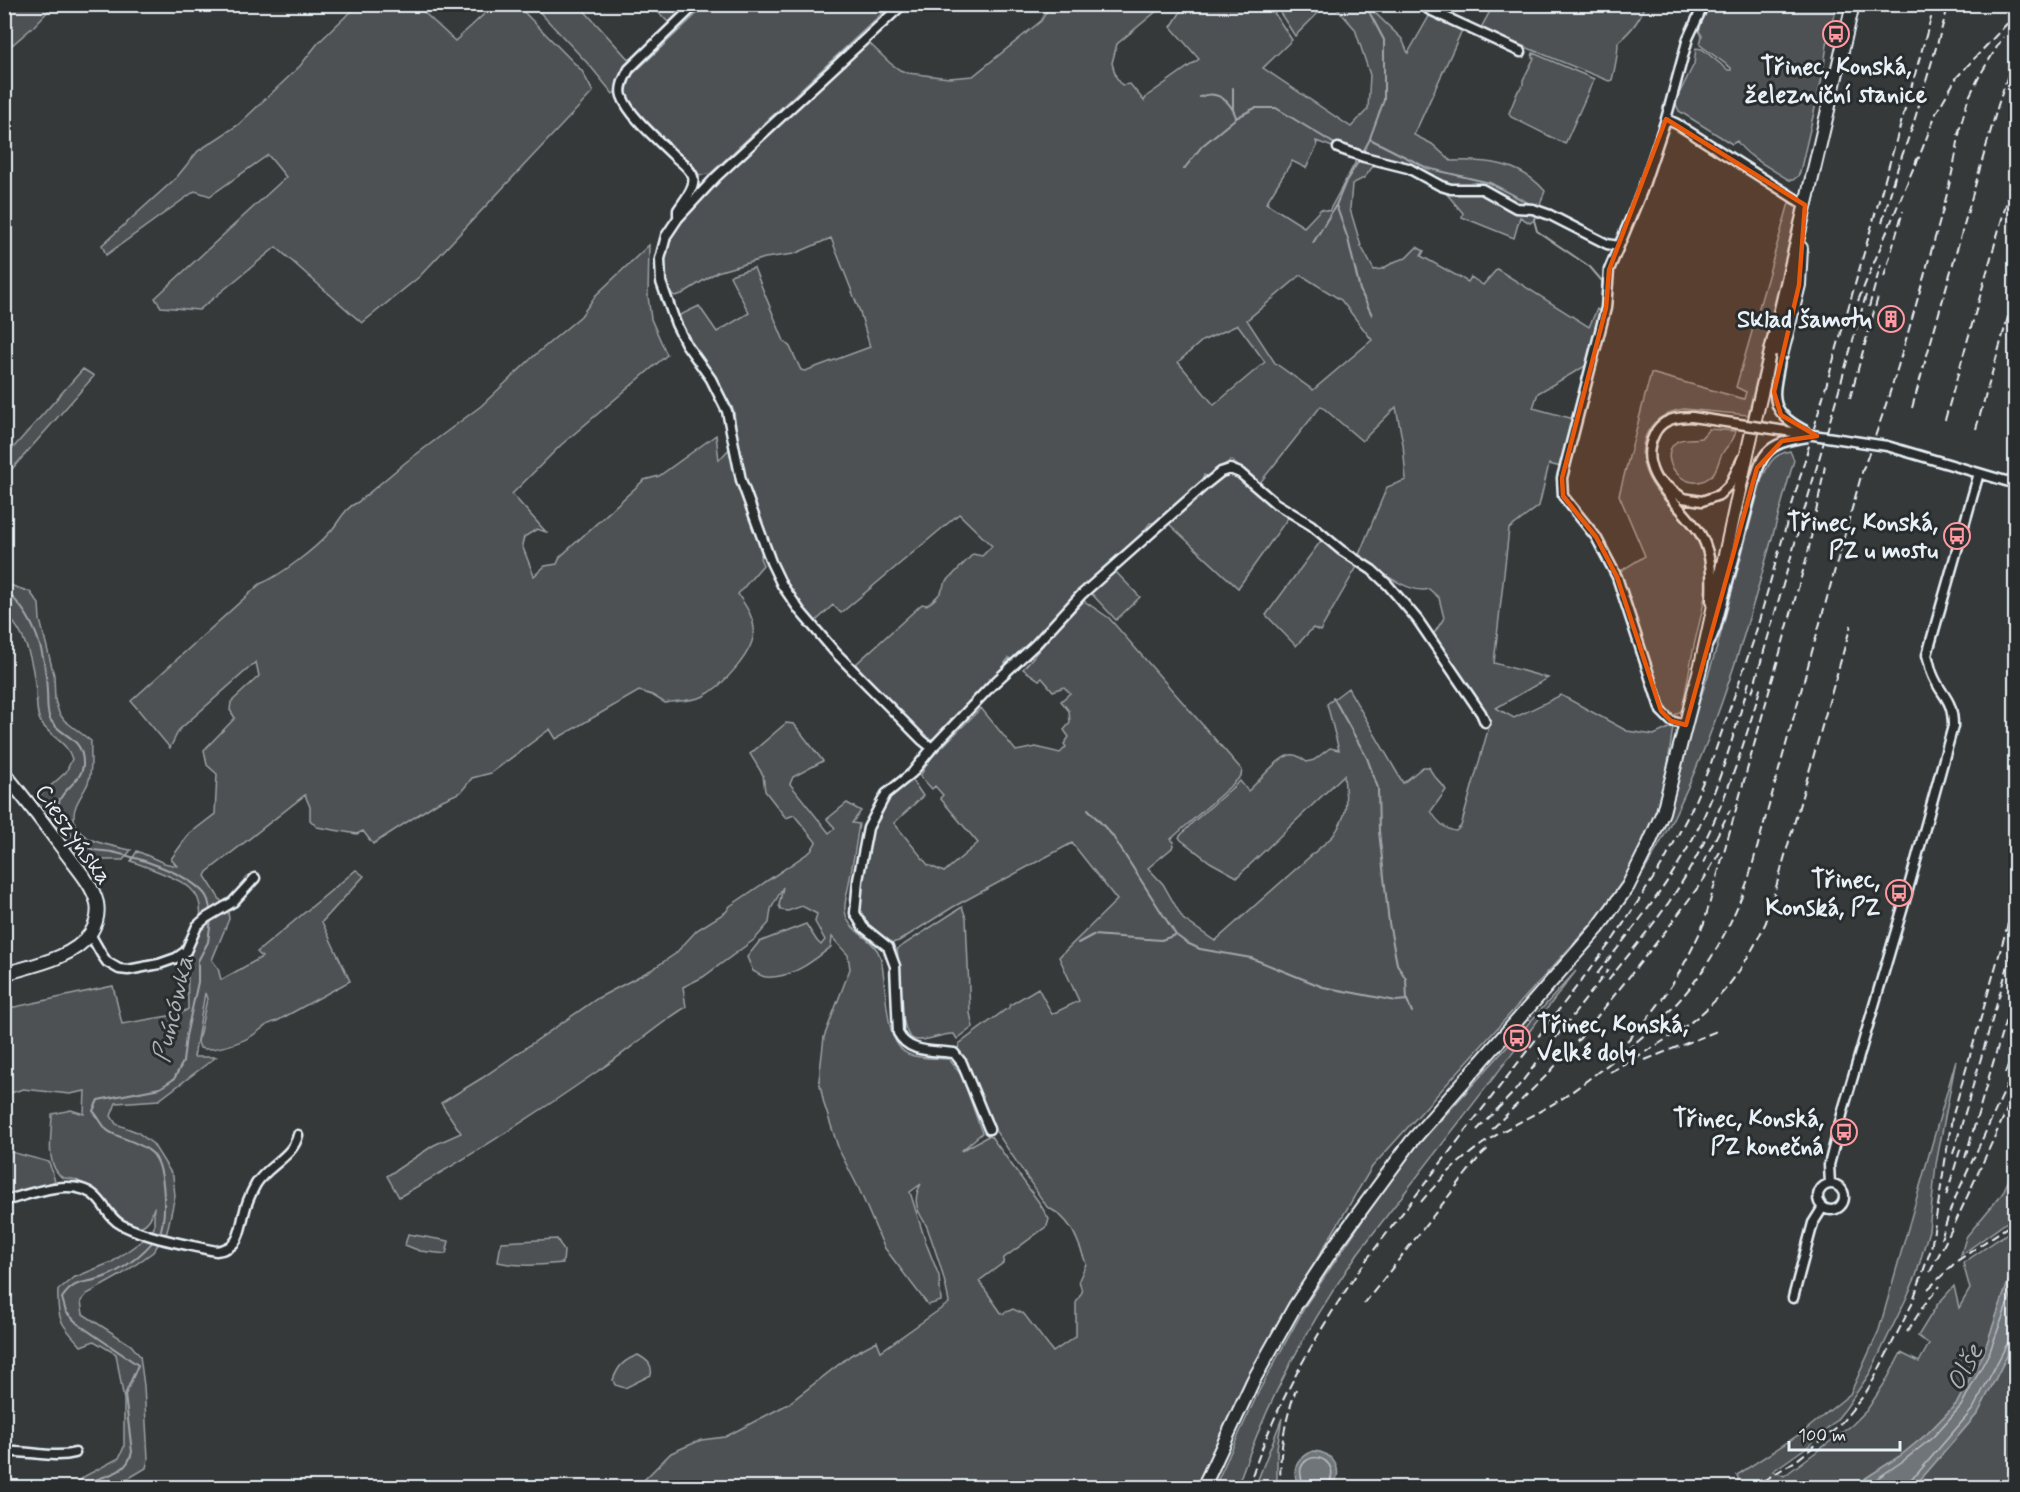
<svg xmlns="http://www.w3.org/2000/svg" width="2020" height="1492" viewBox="0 0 2020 1492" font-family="Mynerve,sans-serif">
<rect width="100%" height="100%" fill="#35393a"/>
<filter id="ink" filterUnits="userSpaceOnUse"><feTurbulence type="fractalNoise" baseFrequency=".0167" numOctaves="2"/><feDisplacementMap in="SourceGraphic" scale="12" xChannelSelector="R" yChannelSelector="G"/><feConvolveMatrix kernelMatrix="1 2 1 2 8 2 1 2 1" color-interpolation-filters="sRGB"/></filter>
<g filter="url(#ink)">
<path fill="#4d5152" stroke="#9aa1a5" stroke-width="1.5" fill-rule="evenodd" d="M5 4H54V5L33 27 5 51Z
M362 4 416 5 455 41 494 5H517L582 71 593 92 419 277 362 323 276 247 199 310 161 307 155 298 286 177 268 155 210 196 195 191 106 255 102 245 176 178 198 151 238 125 300 66 318 43 346 16Z
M1494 4H1644V5C1641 20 1630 32 1618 42 1618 55 1615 68 1612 80L1609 81 1486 31 1482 26Z
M533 5H579L631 62 620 88 613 94 591 67Z
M651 5H690L670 24Z
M706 5H891L710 174 700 175 632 106C624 94 624 88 631 76Z
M1050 5H1164L1117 44 1112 63 1116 77 1122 85 1130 84 1144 101 1147 96 1199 59 1171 27 1182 10 1180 7 1183 5H1269L1292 40 1263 68 1351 127 1368 109 1370 75 1355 29 1334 5H1369L1371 9 1402 39 1408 53 1431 13 1463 28 1414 135 1432 144 1451 161C1487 160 1520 162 1545 191L1534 220 1530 223 1520 217 1514 238 1462 217 1463 213 1433 178 1377 161 1364 178 1352 184 1350 209 1361 246 1374 270 1382 269 1396 261 1406 258 1417 247 1424 251 1421 256 1468 282 1471 277 1483 285 1497 269 1589 327 1597 309 1604 313 1587 365 1538 393 1533 408 1574 419 1561 467 1549 464 1539 506 1509 529 1494 663 1548 678 1496 708 1514 718 1561 695 1627 731 1654 735 1673 726 1666 779 1646 843 1611 902 1372 1167 1266 1344 1195 1487H637L671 1453 701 1440 725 1437 788 1404 851 1355 877 1341 881 1351 949 1303C945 1277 936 1252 927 1227 924 1220 918 1213 917 1206 915 1198 917 1191 921 1184L910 1192 926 1243 939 1276 941 1301 928 1305 884 1247 859 1189 839 1150 824 1104 819 1080 824 1037 850 969 848 955 832 937 831 947C813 961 791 979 766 977 762 977 757 973 753 971L747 957 759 942 806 924 817 941 821 945 825 940 815 922 817 914 802 906 788 911 781 910 779 905 783 887 771 909 769 923 755 939 703 977 683 987 686 1007C657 1025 632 1048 604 1067 538 1113 469 1157 399 1197L387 1176 434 1145 461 1133 441 1103 482 1078 598 998 651 970 675 954 697 930 726 912 730 906 811 851 816 842 794 815 786 818 765 791 763 775 750 754 786 723 794 724 823 761 793 777 790 784 829 833 835 828 827 819 847 803 861 811 852 823 859 824C856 844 853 863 849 883 848 891 844 902 845 910 847 933 873 936 880 956 888 981 882 1042 908 1054 919 1059 936 1058 949 1059L962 1076 982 1133 961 1151 990 1135 1038 1201 1049 1219 1047 1226 1004 1258 1003 1263 979 1281 1002 1314 1013 1309 1024 1314 1053 1352 1076 1336V1303L1082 1292 1079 1280 1086 1264C1077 1239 1073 1220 1047 1207L995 1130 972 1075 958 1049 959 1044 1005 1010 1008 1009 1010 1005 1038 988 1052 1014 1079 1001 1059 957 1117 900 1072 843 953 907 899 941 888 944 860 920 857 912C865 865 865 808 909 780L913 781 923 796 894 823 928 865 944 872 978 843 940 798 943 795 935 786 932 789 920 776 930 759 981 708 1016 751 1036 747 1060 753 1066 747 1064 744 1069 737 1064 730 1070 723 1069 711 1061 701 1070 693 1064 687 1053 691 1042 678 1039 680 1023 669 1055 631 1084 601 1109 618 1242 770 1241 776 1234 783 1171 839 1174 842 1172 848 1148 868 1163 884 1183 919 1215 941 1333 836C1350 811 1346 804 1344 775L1237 877 1210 862 1181 840 1179 837 1192 823 1240 781 1248 791C1257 784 1281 752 1294 755 1298 755 1303 760 1307 762L1314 760 1330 748 1339 750 1327 704 1348 688 1403 783 1423 767H1429C1433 778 1441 781 1446 790L1431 811C1436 820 1445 830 1456 831L1461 826 1488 730 1486 713 1433 635 1444 618 1439 598 1429 589C1411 596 1374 567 1358 557L1387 487 1406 480 1403 444 1396 407 1362 441 1321 406 1259 484 1231 460 1208 477 1204 475 1202 481 1154 523H1150L1140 536 1084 589 1015 661 1009 658 1005 663 1007 668 937 739H925L859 671 856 664 922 604 926 605C933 602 943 592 944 584L973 554 982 556 992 546 959 514 841 613 833 605 815 622 797 601 778 572 749 493 738 457 734 411 719 385 690 343 676 317 699 306 717 332 749 313 730 276 733 274 754 268 784 341 790 347 801 370 805 371 870 347 860 312 831 238 794 254 765 258 717 272 682 294 675 296 668 291C662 275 662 253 670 237 685 206 721 178 747 154 787 117 827 80 868 42L890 63 900 70 908 73 949 78 973 76 1041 21ZM1316 141 1338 149 1355 158V163L1329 211 1321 209 1304 227 1266 203 1292 161 1306 168 1317 146ZM1301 275 1341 300 1372 340 1313 390 1275 363 1247 320ZM1238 325 1265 362 1214 405 1178 362 1202 341Z
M1275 5H1326L1295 36Z
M1707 5H1837L1829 32 1822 78 1800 172 1798 176 1793 180H1789C1774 170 1745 156 1737 141L1732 144 1679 111 1675 102 1694 64 1696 48 1702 49 1728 70H1731V68L1700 45 1702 36 1699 31 1701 25 1699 22Z
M1533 53 1594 79 1565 144 1511 117 1509 113 1518 91 1523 85V80L1534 58 1532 57Z
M1789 203 1797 208 1748 415 1684 409C1645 414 1631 452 1652 484 1670 513 1702 528 1706 566 1709 595 1698 624 1693 651 1689 671 1686 690 1682 710L1673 716 1668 715 1664 710 1619 572 1645 556 1619 495 1651 373 1744 399 1746 392 1736 387Z
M649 245 648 296 651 319 667 355 561 445 512 494 546 532 537 529 524 537 522 545 534 576 545 566 557 564 560 557 644 480 659 476 716 435 719 460 731 447 763 549 760 558 763 565 738 594C744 604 753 615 754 628 756 651 722 687 702 697 691 701 676 701 665 703L652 695 639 691 556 739 550 729 491 773 472 778 461 792 438 802 373 844 363 831 357 834 317 827 310 820V807L305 795 207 872 205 876 228 912 229 919 212 960 218 968 221 980 262 957 257 952 356 870 364 876 322 922 350 981 277 1021C264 1025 266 1026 256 1033 245 1042 213 1052 200 1048L198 1042 207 999 205 993 194 1057H216L159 1100 116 1103 111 1116 116 1124 137 1132 153 1144 173 1176 175 1196 167 1232 153 1252 121 1275 87 1294 81 1301 83 1314 131 1345 140 1356 144 1386 148 1459 146 1468 114 1487H72L85 1476 119 1458 124 1447V1400L116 1354 94 1341 81 1346C61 1324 57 1321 58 1290L73 1278 112 1262 143 1240 154 1228V1208C152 1211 152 1217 149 1220 131 1244 109 1199 97 1192 90 1188 80 1180 72 1179 65 1178 61 1179 57 1172 46 1158 52 1131 52 1114L71 1110 84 1114 85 1091 70 1094 23 1089 5 1095V1009L113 986 122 1024 180 1014 188 1009C188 993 186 974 190 958 195 936 211 906 190 888 179 878 146 867 131 861L137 851 164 863 177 866 171 859 189 834 215 814 217 774 207 765 204 750 235 718 230 710 231 702 259 676 256 662 179 730 170 748 131 701 260 584C280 576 315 549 329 533 339 523 344 508 358 502L406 462 481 406 535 355 581 316 596 295Z
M83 369 94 376 5 477V457Z
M1709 429 1736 431C1733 444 1727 444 1722 454 1718 461 1718 469 1712 475 1688 498 1656 460 1675 443 1681 437 1693 440 1701 438Z
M1790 451 1794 460C1753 603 1719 750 1640 878L1661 831 1685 747 1718 644 1762 478C1769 464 1773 454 1790 451Z
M1226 473H1234L1290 515 1238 588 1168 523Z
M1323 538 1358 565 1320 631 1313 628 1296 646 1266 615Z
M1115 571 1140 597 1116 620 1091 593 1112 572Z
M4 583 30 592 39 604 40 620 54 675 55 700 59 713 64 720 91 741C90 753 93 771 88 783 84 793 73 805 74 817 74 842 113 846 131 850L123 860H83L35 800 66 772 72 759C67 742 52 738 42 724 36 716 37 703 36 693 33 662 27 635 5 612Z
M962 907 966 918 970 1013 973 1027 957 1039 954 1034C942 1033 930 1041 918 1040 913 1040 909 1037 907 1032 899 1013 901 972 897 949Z
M1576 971 1358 1253C1305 1330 1268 1399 1237 1487L1214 1488 1259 1391 1307 1303 1400 1165Z
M1956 1060 1936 1164 1929 1230 1916 1276 1906 1299 1870 1373 1846 1408 1834 1423 1811 1444 1773 1471 1784 1476 1852 1425 1867 1410 1886 1381 1901 1353 1919 1362 1929 1344 1918 1336 1937 1305 1954 1286 1959 1308 1970 1289 1963 1263 2015 1228V1262L1985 1349 1957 1403 1928 1433 1900 1456 1852 1487 1727 1488 1739 1481 1737 1475 1803 1432 1850 1394 1879 1330Z
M4 1140 7 1151 49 1162 55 1181 35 1191 5 1198Z
M2015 1167V1216L1961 1255 1966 1237 2002 1194Z
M408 1234 449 1241 446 1254 420 1251 405 1245Z
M557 1239 564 1251 563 1263C540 1265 520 1267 498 1262L501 1242Z
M2015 1340V1487H1990L1978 1483H1970L1960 1487 1908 1488 1921 1479 1978 1413Z
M638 1355C647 1360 653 1364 651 1375L625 1388 615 1385 613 1380C618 1366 624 1360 638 1355Z
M1282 1418 1277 1448V1487H1255Z"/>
<path fill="#707579" stroke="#a0a7ac" stroke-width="1.5" d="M2015 1262V1340L1978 1413 1921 1479 1908 1487H1852L1900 1456 1928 1433 1957 1403 1985 1349Z
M1313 1451C1333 1452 1345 1470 1332 1487H1299C1291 1471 1296 1457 1313 1451Z"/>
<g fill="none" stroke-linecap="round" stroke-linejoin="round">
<path stroke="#b8bfc5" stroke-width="1.5" d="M1304 1488C1303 1481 1299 1475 1301 1468 1306 1454 1326 1454 1331 1469 1334 1475 1329 1481 1328 1488
M1863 1488 1903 1461 1932 1438 1961 1406 1990 1351 2016 1281
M1906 1488 1908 1481 1917 1474 1973 1409 2008 1342 2016 1339"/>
<path stroke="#a0a7ac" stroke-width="2" d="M1365 4 1384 40V100L1370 138
M1233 88V109
M1200 97C1217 89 1231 102 1236 117
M1362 154 1370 139 1427 168 1490 183 1534 206
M1360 159 1346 181 1336 205 1348 239 1360 290 1372 315
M1184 169 1202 146 1236 118 1255 108H1276L1338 146
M1536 213 1534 220 1537 231 1590 267 1602 281 1601 313
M1313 243 1336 205
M4 590C35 614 46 654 47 692 48 702 46 709 50 719 59 737 84 735 83 765 82 785 52 791 59 815 63 829 80 845 94 850 100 851 106 851 112 852 139 858 184 872 203 892 209 898 210 905 210 913
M1333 697 1367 758 1378 788 1379 831 1389 923 1397 964 1406 979 1407 1000
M1088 809 1112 835 1176 935 1187 943 1200 949 1251 958 1323 987 1396 1001 1407 1000 1412 1012
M1078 943 1093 935 1161 940 1176 935
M159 1235C167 1218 166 1167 152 1153 140 1141 116 1138 107 1130 102 1125 98 1116 93 1111L98 1100 160 1088 174 1079 183 1062 186 1036 198 982V961L208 942 211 919
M79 1488C97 1474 126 1479 132 1452L125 1395 138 1365 78 1324 66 1312 62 1298C76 1277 87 1285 107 1276 124 1269 143 1254 155 1239"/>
<defs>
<path id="street" d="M903 4 716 177 678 218 666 236 660 259 661 282 676 324 686 344 711 379 727 411 741 480 771 562 782 585 800 611 835 652 922 740 932 748 992 685 1036 644 1081 595 1206 484 1221 472 1230 469 1240 473 1275 503 1311 525 1341 550 1372 570 1388 585 1417 619 1481 713 1485 722
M1424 4 1428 9 1521 52
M1666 119 1677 124 1805 205
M1338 148 1364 157 1408 168 1441 186 1451 189H1482L1516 208 1533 209 1550 215 1607 244 1618 246
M678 215V210C683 202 696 188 693 177 691 169 680 161 674 156 659 141 629 116 622 96 619 87 625 77 629 69L696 4
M1692 417C1676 417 1661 419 1654 435 1633 477 1686 506 1702 537 1712 556 1712 579 1711 600
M1887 446 2016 484
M1661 482 1683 498 1702 501 1719 495 1730 484 1742 459
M1710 642 1716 627 1751 495
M1686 725 1671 721 1661 711 1617 577 1596 537 1563 496 1562 478 1606 308 1609 270 1642 191 1666 119 1688 38 1704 4
M932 748 912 773 886 794 868 828 858 880 855 913 863 927 888 947 895 966 898 1033C909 1054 934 1050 954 1053L962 1063 989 1129
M90 934 102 955 107 962 119 969 128 970 159 964 176 958 186 951 197 926 206 918 233 902 255 878
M1830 1184 1829 1165 1844 1107 1906 897 1953 726C1953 697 1941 697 1932 673 1930 668 1929 661 1927 655L1979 473
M1818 1197a13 13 0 1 1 26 0a13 13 0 1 1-26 0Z
M4 1201C31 1194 75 1175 97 1198 106 1207 110 1219 122 1225 151 1239 184 1244 216 1251 240 1248 239 1233 244 1214 246 1204 251 1193 256 1184 268 1165 293 1157 298 1135
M1793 1298 1813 1223 1823 1207
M4 1452C27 1450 53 1459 75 1453"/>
<path id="secondary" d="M1781 356 1799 285 1801 248
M4 773C25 798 44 824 63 849 75 866 92 883 97 903 99 914 96 925 90 934 72 959 33 965 4 974
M1203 1488 1253 1381 1295 1306 1336 1244 1411 1142 1598 928 1628 886 1648 846 1663 812 1701 665 1749 445 1853 4"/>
</defs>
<use href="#street" stroke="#e8f1f8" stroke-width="13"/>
<use href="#secondary" stroke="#e8f1f8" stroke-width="16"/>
<use href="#street" stroke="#2a2d2e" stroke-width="8"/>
<use href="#secondary" stroke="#2a2d2e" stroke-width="12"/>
<path stroke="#e8f1f8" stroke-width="2" stroke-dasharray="9 4.5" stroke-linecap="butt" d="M1958 135 1968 99 1980 75 2003 37
M1916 165 1937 111 1957 77 2016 14
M1892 184 1913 125 1949 4
M1882 223 1895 177
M1884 277 1903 211
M1858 301 1918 157
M1869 307 1881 264
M1850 398 1878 297
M1912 408 1998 105 2016 51
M2012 419 2016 408
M1945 420 2016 169
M1976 429 2016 289
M1752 693 1866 295
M1703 863 1730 810
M1597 974C1636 925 1677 875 1703 818 1723 774 1736 728 1749 682
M1608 981C1630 952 1655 924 1675 893 1717 829 1740 759 1761 686
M1627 1041C1661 1007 1685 967 1704 923L1808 553 1825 466
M1645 1060 1717 1031
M1610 1072C1688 1028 1727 1007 1766 922L1851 625
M2005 1073 2016 1045
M1492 1129 1548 1074 1581 1037 1668 928 1704 879 1721 850
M1477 1130 1514 1092 1608 970
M1953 1154 2016 938
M1965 1158 2016 985
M1946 1196 1961 1147
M1421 1202C1439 1180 1461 1159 1484 1143 1509 1126 1537 1114 1563 1098 1579 1087 1595 1074 1610 1063 1682 1008 1718 962 1749 877L1863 469C1887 407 1905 344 1923 280 1937 230 1953 180 1960 129
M1941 1239 1952 1205 2016 1066
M1930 1272 1956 1221 2016 1090
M1928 1289 1957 1261 2016 1221
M1364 1304 1480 1156 1490 1147
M1907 1332 1924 1305 1940 1286
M1248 1488C1274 1405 1318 1330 1367 1259L1614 938 1664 862 1691 810 1711 763 1753 642 1935 4
M1281 1488C1278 1453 1285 1421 1296 1389
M1752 1488 1797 1460 1837 1428 1865 1394 1874 1379 1911 1306 1931 1249 1952 1118 2016 896"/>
<defs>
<path id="street-bridge" d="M1781 356C1774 396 1765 411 1808 432
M1692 417 1887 446
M1751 495C1761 454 1764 443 1808 437"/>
</defs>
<use href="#street-bridge" stroke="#e8f1f8" stroke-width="13" stroke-linecap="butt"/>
<use href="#street-bridge" stroke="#2a2d2e" stroke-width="8"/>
</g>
</g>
<path fill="#e8590c" fill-opacity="0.2" stroke="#e8590c" stroke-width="4.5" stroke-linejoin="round" d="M1666 119 1805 205 1799 285 1774 392 1781 415 1817 436 1782 441 1757 468 1686 725 1671 721 1661 711 1617 577 1596 537 1563 496 1562 478 1606 308 1609 270Z"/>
<defs>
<symbol id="bus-ring" viewBox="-11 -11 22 22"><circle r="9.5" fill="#2a2d2e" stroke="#ff9aa2" stroke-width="1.5"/><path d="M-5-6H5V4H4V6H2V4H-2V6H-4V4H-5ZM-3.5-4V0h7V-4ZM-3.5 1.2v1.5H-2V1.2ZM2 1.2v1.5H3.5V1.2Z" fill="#ff9aa2"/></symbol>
<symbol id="building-ring" viewBox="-11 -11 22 22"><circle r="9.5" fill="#2a2d2e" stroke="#ff9aa2" stroke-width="1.5"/><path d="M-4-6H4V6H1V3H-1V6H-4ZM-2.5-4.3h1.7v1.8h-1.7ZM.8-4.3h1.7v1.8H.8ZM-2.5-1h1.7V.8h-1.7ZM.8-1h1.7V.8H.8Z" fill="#ff9aa2"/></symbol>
</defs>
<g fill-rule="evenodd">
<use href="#bus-ring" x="1821" y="19" width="30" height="30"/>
<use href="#building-ring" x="1876" y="304" width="30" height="30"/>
<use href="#bus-ring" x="1942" y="521" width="30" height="30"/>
<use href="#bus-ring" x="1884" y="878" width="30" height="30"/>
<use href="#bus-ring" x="1502" y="1023" width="30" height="30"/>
<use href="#bus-ring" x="1829" y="1117" width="30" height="30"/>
</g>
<g text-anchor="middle" stroke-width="6" stroke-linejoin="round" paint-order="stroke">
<g font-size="24" font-weight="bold" fill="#e8f1f8" stroke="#2a2d2e" text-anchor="end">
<text x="1836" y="74" text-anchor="middle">Třinec, Konská,<tspan x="1836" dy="28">železniční stanice</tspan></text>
<text x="1872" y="327">Sklad šamotu</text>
<text x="1938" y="530">Třinec, Konská,<tspan x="1938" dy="28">PZ u mostu</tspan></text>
<text x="1880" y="887">Třinec,<tspan x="1880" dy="28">Konská, PZ</tspan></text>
<text x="1537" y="1032" text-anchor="start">Třinec, Konská,<tspan x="1537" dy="28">Velké doly</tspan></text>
<text x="1824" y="1126">Třinec, Konská,<tspan x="1824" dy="28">PZ konečná</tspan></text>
</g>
<g font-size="24" fill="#e8f1f8" stroke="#2a2d2e">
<text transform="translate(74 834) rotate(55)" y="8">Cieszyńska</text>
</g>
<g font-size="26" font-style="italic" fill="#acb3b8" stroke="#2a2d2e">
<text transform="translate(172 1009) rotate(-77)" y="9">Puńcówka</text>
<text transform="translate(1964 1367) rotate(-62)" y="9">Olše</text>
</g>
</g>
<rect width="2020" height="1492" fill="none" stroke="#2a2d2e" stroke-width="24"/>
<rect x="12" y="12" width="1996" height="1468" fill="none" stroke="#e8f1f8" stroke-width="2" filter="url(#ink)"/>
<path d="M1789 1441v9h111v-9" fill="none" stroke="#e8f1f8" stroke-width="3"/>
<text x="1798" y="1441" font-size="18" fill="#e8f1f8" stroke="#2a2d2e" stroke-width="4.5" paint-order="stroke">100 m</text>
</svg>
